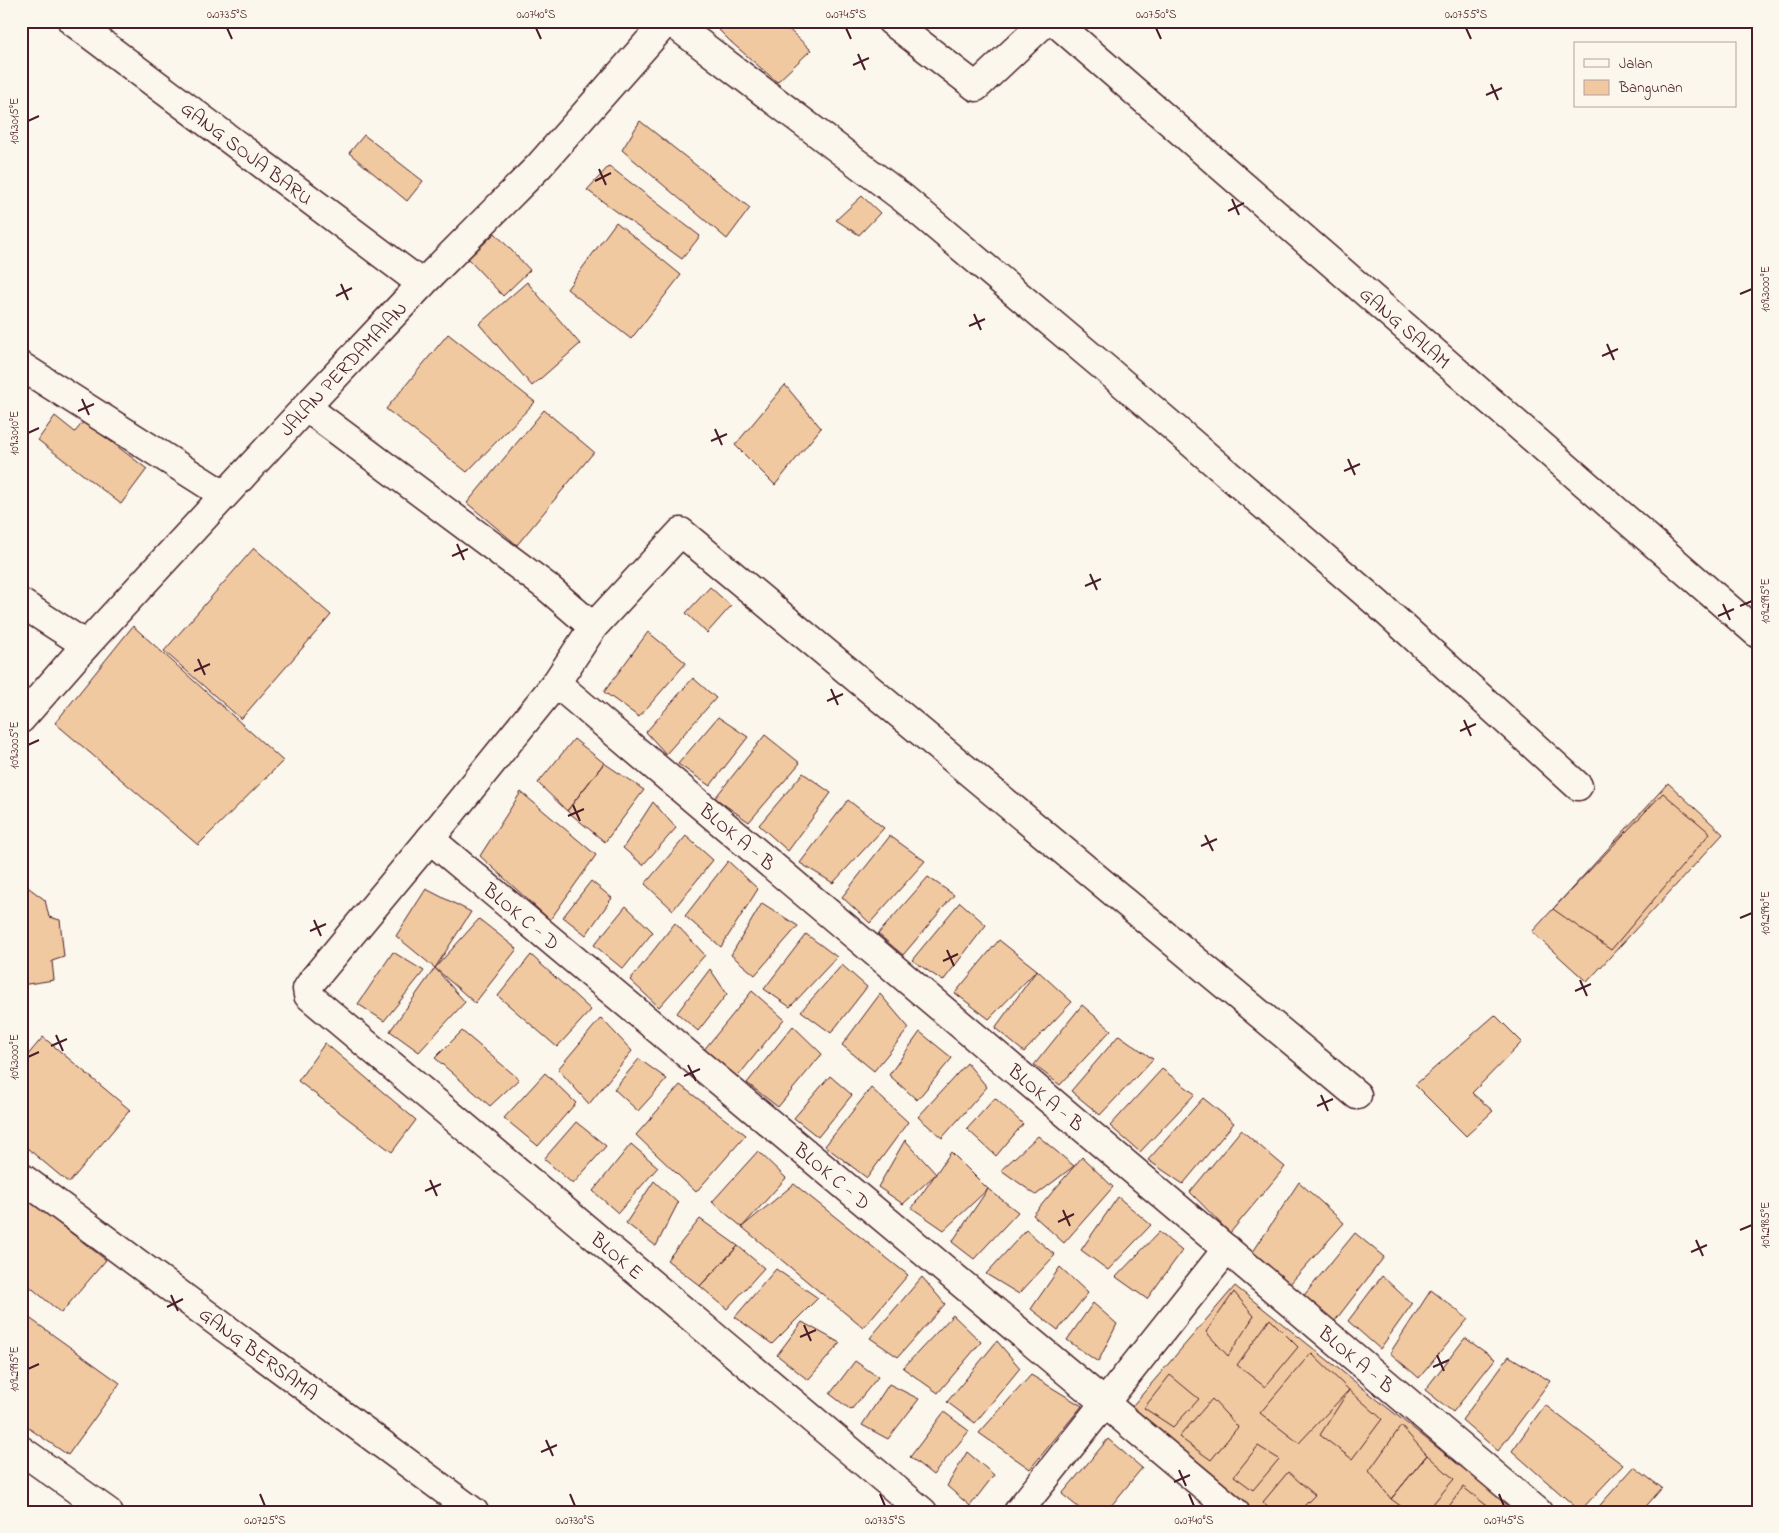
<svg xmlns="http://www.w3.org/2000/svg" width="1779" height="1533" viewBox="0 0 1779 1533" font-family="'Indie Flower',sans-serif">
<rect width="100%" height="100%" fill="#fbf7ec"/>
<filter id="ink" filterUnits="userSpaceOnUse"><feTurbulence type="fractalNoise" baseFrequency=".02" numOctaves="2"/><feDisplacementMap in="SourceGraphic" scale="10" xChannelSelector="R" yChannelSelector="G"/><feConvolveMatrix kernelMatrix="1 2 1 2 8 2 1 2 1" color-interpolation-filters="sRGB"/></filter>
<g filter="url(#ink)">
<path fill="#f1c9a0" stroke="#4a1f2b" d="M710 21H780L811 50 777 82 731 42Z
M640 121 750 208 727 239 622 150Z
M364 135 423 181 407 201 349 153Z
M609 166 700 236 682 259 587 190Z
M862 196 880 213 859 235 836 220Z
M616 222 681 275 631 339 567 289Z
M495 233 530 270 503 296 468 259Z
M527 282 580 344 532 386 479 324Z
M448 334 535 402 467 472 386 409Z
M785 385 821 428 775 485 735 445Z
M544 410 594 452 517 545 467 503Z
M55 416 75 432 84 421 147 469 121 504 38 440Z
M254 548 331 615 241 719 164 651Z
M710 587 731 606 707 633 686 613Z
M133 626 283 761 198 845 55 723Z
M648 632 686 663 639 717 604 692Z
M693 678 716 698 666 754 646 732Z
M718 717 748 737 710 786 678 764Z
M765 735 800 763 749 822 715 798Z
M574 739 604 763 567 811 538 783Z
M604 763 644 790 605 842 567 811Z
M803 773 831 793 788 851 759 825Z
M1668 783 1723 834 1587 982 1532 932Z
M521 792 596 855 550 920 480 856Z
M1663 793 1710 833 1611 950 1553 909Z
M848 800 884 828 833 883 800 863Z
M653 802 676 828 643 865 623 848Z
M686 836 713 860 673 910 645 884Z
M890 836 925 861 870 923 842 897Z
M728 861 758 889 721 947 685 916Z
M928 877 954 895 903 955 878 934Z
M591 881 612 898 586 935 563 917Z
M21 882 45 900 49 917 60 920 64 957 52 961 54 980 21 985Z
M426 889 471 912 435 968 396 936Z
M960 902 986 925 943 981 912 960Z
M762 903 798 926 755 975 731 955Z
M626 906 653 932 623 969 594 945Z
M479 919 517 949 475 1003 435 968Z
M675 923 705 955 659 1007 630 980Z
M806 934 837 957 790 1007 764 989Z
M999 940 1037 970 989 1019 955 993Z
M393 952 424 971 384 1021 358 1004Z
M531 955 591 1010 557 1047 498 996Z
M842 965 867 987 831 1033 801 1011Z
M435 968 465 1002 419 1052 390 1031Z
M710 969 727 994 698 1031 677 1013Z
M1037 970 1072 1002 1024 1052 995 1028Z
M752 991 784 1019 735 1080 703 1051Z
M880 994 909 1028 874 1071 842 1045Z
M1082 1005 1111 1030 1060 1085 1034 1065Z
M1495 1015 1522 1042 1472 1093 1493 1111 1466 1136 1415 1085Z
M601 1018 632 1051 589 1104 558 1069Z
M793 1026 822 1054 778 1107 747 1083Z
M462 1031 519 1079 490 1106 435 1058Z
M920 1032 952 1058 917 1100 889 1075Z
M1119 1035 1153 1059 1100 1115 1071 1091Z
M43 1037 130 1110 69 1183 21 1143V1063Z
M325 1043 416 1120 392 1152 298 1081Z
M639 1059 667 1079 638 1111 614 1089Z
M967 1063 987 1087 942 1138 918 1117Z
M1162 1069 1195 1094 1140 1152 1110 1126Z
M545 1073 576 1103 538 1146 504 1118Z
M830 1076 852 1095 818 1137 794 1118Z
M680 1085 746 1135 696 1192 636 1135Z
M871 1088 908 1122 867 1178 825 1146Z
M995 1098 1023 1124 996 1156 967 1129Z
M1203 1098 1234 1123 1183 1184 1148 1160Z
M576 1122 606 1146 573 1184 544 1159Z
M1241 1130 1285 1167 1230 1233 1190 1192Z
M1038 1136 1074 1166 1036 1195 1001 1170Z
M905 1140 936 1174 903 1204 878 1187Z
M631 1144 658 1167 618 1213 593 1191Z
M758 1151 786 1178 742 1227 712 1202Z
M951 1152 988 1189 944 1230 912 1208Z
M1082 1157 1113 1187 1064 1243 1033 1215Z
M654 1181 678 1203 656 1246 626 1223Z
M1299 1182 1344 1223 1289 1285 1251 1255Z
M794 1184 908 1275 863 1328 742 1227Z
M988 1189 1018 1212 974 1259 952 1242Z
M21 1194 106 1260 61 1313 21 1279Z
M1118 1197 1151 1225 1108 1270 1081 1250Z
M700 1219 738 1246 700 1286 667 1260Z
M1026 1230 1055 1255 1019 1294 986 1274Z
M1159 1232 1182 1251 1147 1299 1116 1277Z
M1355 1233 1384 1257 1331 1326 1301 1299Z
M738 1246 764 1268 727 1309 700 1286Z
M1060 1267 1088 1293 1058 1330 1031 1309Z
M776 1269 818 1298 772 1344 735 1317Z
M1382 1276 1412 1304 1380 1349 1348 1321Z
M922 1277 945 1304 898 1357 870 1338Z
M1235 1286 1518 1512H1242L1122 1418Z
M1431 1290 1468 1319 1419 1378 1390 1353Z
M1234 1292 1254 1316 1228 1356 1206 1332Z
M1093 1303 1117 1324 1098 1362 1067 1340Z
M21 1312 120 1383 68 1455 21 1423Z
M953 1315 981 1342 938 1393 903 1368Z
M1270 1319 1298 1347 1265 1387 1237 1365Z
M802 1322 840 1343 808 1380 777 1355Z
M1465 1338 1495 1359 1453 1412 1425 1390Z
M997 1341 1020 1368 975 1423 947 1402Z
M1311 1353 1349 1390 1299 1443 1260 1413Z
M1509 1356 1550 1381 1498 1451 1462 1420Z
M855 1361 878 1377 851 1410 830 1394Z
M1031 1375 1082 1406 1030 1469 979 1433Z
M1170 1375 1199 1399 1173 1427 1144 1408Z
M889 1384 919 1399 888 1439 862 1425Z
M1349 1390 1382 1419 1352 1459 1320 1435Z
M1212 1399 1238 1427 1211 1460 1179 1437Z
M1545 1405 1623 1465 1580 1511 1512 1451Z
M944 1412 969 1431 933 1475 910 1457Z
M1401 1426 1427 1455 1391 1499 1369 1471Z
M1108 1439 1142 1468 1106 1512H1084L1062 1494Z
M1258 1446 1279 1459 1253 1490 1234 1476Z
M967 1452 994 1475 970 1506 947 1486Z
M1427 1455 1454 1479 1426 1512H1409L1391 1499Z
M1634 1467 1662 1488 1641 1512H1594Z
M1288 1472 1315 1495 1298 1512H1275L1263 1502Z
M1463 1487 1495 1512H1445Z"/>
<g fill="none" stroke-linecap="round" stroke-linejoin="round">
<defs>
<g id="minor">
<path id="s1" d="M72 21 422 284"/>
<path d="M670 21 903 198 1106 369 1378 604 1578 786"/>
<path d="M891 21 976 87 1046 21"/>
<path id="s2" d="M1054 21 1758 634"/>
<path d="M21 366 224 495"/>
<path id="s3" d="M306 407 547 587 593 627 556 683 430 839 313 980 307 989 308 995 923 1512"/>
<path d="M21 603 86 645"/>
<path d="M593 627 681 532 1357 1095"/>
<path id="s4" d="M556 683 1538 1512"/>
<path id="s5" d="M21 719 86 645 306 407 422 284 539 166 667 21"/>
<path id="s6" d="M430 839 1235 1512"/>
<path id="s7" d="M21 1177 474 1512"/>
<path d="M21 1450 108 1512"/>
<path d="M1018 1512 1227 1249"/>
</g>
</defs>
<use href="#minor" stroke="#4a1f2b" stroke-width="31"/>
<use href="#minor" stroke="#fbf7ec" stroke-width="28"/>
</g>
</g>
<path fill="none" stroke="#4a1f2b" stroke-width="2" d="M227 28 232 39M536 28 541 39M846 28 851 39M1156 28 1161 39M1466 28 1471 39M858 54 865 70M853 65 869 58M1491 84 1498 100M1486 95 1502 88M28 121 39 116M599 169 606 185M595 181 611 173M1232 199 1239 215M1228 211 1244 203M341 284 348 300M1740 294 1752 289M336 296 352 288M974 314 981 330M969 326 985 319M1607 344 1614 360M1602 356 1618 349M82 399 89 415M78 411 94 404M715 429 722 445M28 433 39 428M711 441 727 434M1348 459 1355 475M1344 471 1360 464M457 544 464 560M452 556 468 549M1090 574 1097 590M1085 586 1101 579M1723 604 1730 620M1740 606 1752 601M1718 616 1734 609M198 659 205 675M194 671 210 664M831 689 838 705M827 701 843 694M1464 720 1471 736M1460 731 1476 724M28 745 39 740M573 805 580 821M568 816 584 809M1205 835 1213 851M1201 846 1217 839M1740 918 1752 913M314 920 321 936M310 931 326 924M947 950 954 966M943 961 958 954M1580 980 1587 996M1575 991 1591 984M56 1035 63 1051M51 1046 67 1039M28 1057 39 1052M688 1065 696 1081M684 1076 700 1069M1321 1095 1328 1111M1317 1106 1333 1099M430 1180 437 1196M425 1191 441 1184M1063 1210 1070 1226M1058 1222 1074 1214M1740 1230 1752 1225M1696 1240 1703 1256M1691 1252 1707 1245M171 1295 178 1311M167 1307 183 1299M804 1325 811 1341M800 1337 816 1330M1437 1355 1444 1371M1433 1367 1449 1360M28 1369 39 1364M546 1440 553 1456M541 1452 557 1445M1179 1470 1186 1486M1174 1482 1190 1475M260 1494 265 1506M570 1494 575 1506M880 1494 885 1506M1189 1494 1194 1506M1499 1494 1504 1506"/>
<g text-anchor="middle" stroke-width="4" stroke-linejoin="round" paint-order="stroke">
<g font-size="20" fill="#4a1f2b" stroke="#fbf7ec">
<text dy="7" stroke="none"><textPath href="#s1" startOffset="219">GANG SOJA BARU</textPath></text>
<text dy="7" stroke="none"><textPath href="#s2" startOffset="466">GANG SALAM</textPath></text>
<text dy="7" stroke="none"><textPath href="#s5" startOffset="476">JALAN PERDAMAIAN</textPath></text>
<text dy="7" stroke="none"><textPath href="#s4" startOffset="238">BLOK A - B</textPath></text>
<text dy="7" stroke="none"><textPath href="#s6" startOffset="120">BLOK C - D</textPath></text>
<text dy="7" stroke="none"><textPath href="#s4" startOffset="642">BLOK A - B</textPath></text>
<text dy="7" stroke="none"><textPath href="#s6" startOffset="525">BLOK C - D</textPath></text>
<text dy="7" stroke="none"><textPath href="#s3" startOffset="1234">BLOK E</textPath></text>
<text dy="7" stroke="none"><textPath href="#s7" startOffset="296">GANG BERSAMA</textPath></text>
<text dy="7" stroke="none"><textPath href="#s4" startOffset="1048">BLOK A - B</textPath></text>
</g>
</g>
<rect width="1779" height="1533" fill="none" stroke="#fbf7ec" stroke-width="55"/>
<rect x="1574" y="42" width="162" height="65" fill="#fbf7ec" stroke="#b4a19f"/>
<rect x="1584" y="59" width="25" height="8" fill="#fbf7ec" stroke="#b4a19f"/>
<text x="1619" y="68" font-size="15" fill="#4a1f2b">Jalan</text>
<rect x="1584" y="80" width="25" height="15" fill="#f1c9a0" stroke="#b4a19f"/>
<text x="1619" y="92" font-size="15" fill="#4a1f2b">Bangunan</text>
<rect x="28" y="28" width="1724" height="1478" fill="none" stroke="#4a1f2b" stroke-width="2"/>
<g font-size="12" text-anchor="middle" fill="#4a1f2b">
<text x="227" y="18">0.0735°S</text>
<text x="536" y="18">0.0740°S</text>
<text x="846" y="18">0.0745°S</text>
<text x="1156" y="18">0.0750°S</text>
<text x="1466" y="18">0.0755°S</text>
<text transform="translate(14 121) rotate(-90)" y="4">109.3015°E</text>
<text transform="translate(1765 289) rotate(-90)" y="4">109.3000°E</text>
<text transform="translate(14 433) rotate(-90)" y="4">109.3010°E</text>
<text transform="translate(1765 601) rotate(-90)" y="4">109.2995°E</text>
<text transform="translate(14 745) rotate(-90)" y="4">109.3005°E</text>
<text transform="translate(1765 913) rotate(-90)" y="4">109.2990°E</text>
<text transform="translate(14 1057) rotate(-90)" y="4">109.3000°E</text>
<text transform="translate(1765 1225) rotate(-90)" y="4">109.2985°E</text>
<text transform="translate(14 1369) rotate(-90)" y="4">109.2995°E</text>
<text x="265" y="1524">0.0725°S</text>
<text x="575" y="1524">0.0730°S</text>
<text x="885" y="1524">0.0735°S</text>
<text x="1194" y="1524">0.0740°S</text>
<text x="1504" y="1524">0.0745°S</text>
</g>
</svg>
